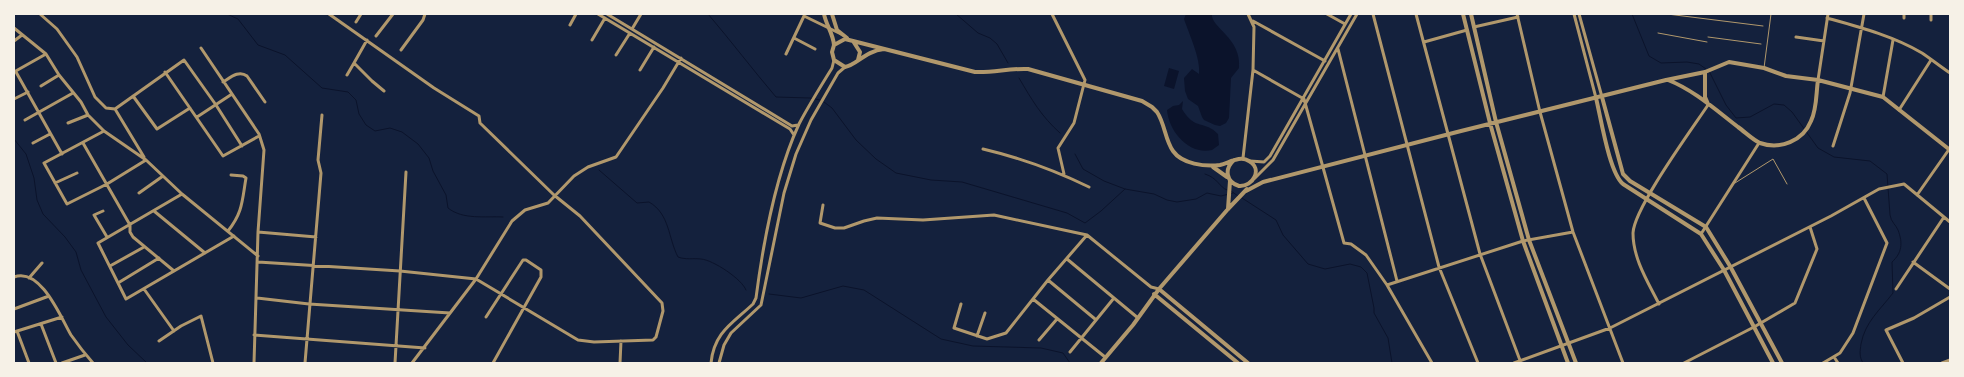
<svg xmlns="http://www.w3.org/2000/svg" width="1964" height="377" viewBox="0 0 1964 377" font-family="Helvetica,sans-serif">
<rect width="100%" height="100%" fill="#14213d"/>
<path fill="#0b132b" d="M1186 14H1212C1210 27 1242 38 1239 68L1231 78 1229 118 1226 123 1220 126 1215 125 1204 120 1202 117 1198 106 1188 99 1185 91 1184 78 1192 69 1199 74C1201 59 1189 34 1184 19Z
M1169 68 1179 71 1174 89 1164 86Z
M1183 101 1182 109C1195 131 1205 120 1218 134L1219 145 1212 150C1189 155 1169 132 1167 110L1173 106 1179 105Z"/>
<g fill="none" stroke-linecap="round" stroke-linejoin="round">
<path stroke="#0b132b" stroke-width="1" d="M227 14 238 19 258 45 285 55 322 88 348 92 356 100 359 114 366 125 375 131 390 128 402 132 418 144 429 158 433 171 446 195 448 208C463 220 485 216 503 217
M708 14C731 41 753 70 776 97L810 98 820 100
M956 14 978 33 990 38 997 44 1008 63
M1632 14 1649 56 1661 63 1687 62 1699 64 1706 69
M1709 71 1726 105 1736 118 1750 117 1774 104 1784 105 1792 112 1818 148 1834 157 1870 161 1887 174 1890 215C1891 222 1896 225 1898 230 1903 243 1902 253 1892 262L1893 293C1880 310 1865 322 1861 344 1860 351 1859 357 1863 363
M1019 78C1032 100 1041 116 1060 133
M824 102 832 108 856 140 876 159 896 173 931 180 962 182 1067 213 1085 223 1101 211 1125 189
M14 139 26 154 34 178 37 200 43 214 65 237 76 252 81 270 106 317 128 345 147 363
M1075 154 1083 169 1104 181 1125 189 1154 194 1167 200 1177 202 1196 199 1207 193 1221 196 1233 193
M599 170 637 203 649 202C670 214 668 238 678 257 686 260 693 258 701 259 713 260 742 279 746 290
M1205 174C1218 178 1219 187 1227 190
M1231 191 1238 196
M1242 198 1276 220 1283 235 1308 264 1325 269 1350 264 1361 267 1367 273 1374 308V313L1388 338 1392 363
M769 294 801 298 843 286 864 290 941 339 973 346 1041 348 1063 353 1070 363"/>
<path stroke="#b1986c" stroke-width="1" d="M1667 14 1763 26
M1658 33 1707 42
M1708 37 1761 44
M1764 68 1771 14
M1735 183 1773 159 1787 184"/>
<path stroke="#b1986c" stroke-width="3" d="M40 14 57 29 77 57 95 97 106 108 115 109 184 60 216 105 242 146
M598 14 790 129 794 135
M607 14 792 126 798 125
M1052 14 1085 80 1074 123 1058 148 1064 174
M1327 14 1345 24
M1373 14 1439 267 1478 363
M1416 14 1480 254 1521 363
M1517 14 1540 112 1573 232 1623 363
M1574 14 1596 98
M1579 14 1602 97
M1827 18C1859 27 1893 36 1922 53 1931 59 1941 67 1950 73
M1904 18V14
M1931 20V14
M1253 21 1325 61
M356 22 361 14
M570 25 576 14
M1474 27 1518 17
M14 28 46 54 59 75 81 102 88 115 104 131 146 160 182 194 258 256
M632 29 641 14
M376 36 393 14
M1796 37 1824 41
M794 38 815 49
M367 40 354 63 372 81 384 91
M592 40 605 18
M14 41 22 35
M1424 42 1467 30
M201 48 259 134 264 150 258 232 254 363
M1338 49 1397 281
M401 50 423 20 425 14
M786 54 804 16 841 34
M616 55 630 33
M640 70 654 47
M1253 70 1304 99 1344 243 1351 244 1366 255 1387 285 1432 363
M14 72 46 54
M16 72 62 154
M165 72 223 156 259 136
M347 75 354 63
M1818 80 1828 14
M223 82C231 77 239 70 247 76L265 102
M41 86 59 75
M133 96 157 129 190 108
M1883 97 1893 40
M14 99 28 92
M115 109 144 157
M1899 110 1931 60
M197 117 232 94
M25 120 73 93
M68 123 88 115
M104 131 44 163 67 204 107 184 146 160
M33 143 50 134
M83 143 130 225V232L133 237 174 271
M1833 146 1850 93 1864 14
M983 149C1021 158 1054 170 1089 187
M1243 158 1253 70 1254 27 1248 14
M1250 161 1264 162 1270 156 1351 14
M1255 178 1273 160 1357 14
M55 183 77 173
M139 193 163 176
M182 194 98 243 126 299 234 236
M1917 195 1950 148
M823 205 820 223 835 228H844L864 221 877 218 923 220 994 215 1087 235 1151 287 1159 289
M103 211 94 215 107 237
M154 211 205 253
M228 231C243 212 242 201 246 178L243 176 231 175
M258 232 316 237
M1701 234 1759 143
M1067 259 1138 318
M258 262 400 271 476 279 578 340 594 342 653 340 656 337 663 311 662 303 580 216 554 195 480 123 479 116 434 88 329 14
M1913 262 1950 289
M110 266 144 247
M14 277C41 267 61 318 71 335 78 345 85 354 93 363
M29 278 42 263
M1048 280 1095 319
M118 283 159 258
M1387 285 1523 241 1573 232
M144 289 174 331
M1896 289 1944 217
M257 298 309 304 450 313
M1033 299 1105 357
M961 304 954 328 987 339 1006 333 1048 280 1087 235
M1659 304C1648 282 1633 259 1633 233 1634 208 1692 129 1708 105
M14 309 49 296
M486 317 523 260H526L541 270V277L493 363
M41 324 56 363
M17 331 29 363
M14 332 62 317
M254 335 425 348
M977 336 985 313
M1039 340 1057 319
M159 341 181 326 201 316 213 363
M1070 352 1114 298
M1834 357 1838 363
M62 363 85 355
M305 363 321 173 318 160 322 115
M395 363 406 172
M412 363 476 279 512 221 525 210 548 203 574 176 588 167 616 157 663 88 681 58
M620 363 621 341
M711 363C714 332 733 323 753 304L756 298C763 244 776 174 799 124 809 105 821 86 832 68L834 60
M719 363 724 345 731 333 761 305 784 193 796 154 811 120 838 73 845 67
M1514 363 1610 328 1831 216 1879 189 1904 184 1950 222
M1684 363 1754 327 1795 303 1817 249 1810 227
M1823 363 1840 353 1853 333 1887 243 1864 198
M1903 363 1886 330 1914 318 1950 297
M1942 363 1950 360"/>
<path stroke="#b1986c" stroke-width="4" d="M824 14C826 25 833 33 834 45
M832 14 837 30 847 38
M1463 14 1490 123 1523 241 1568 363
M1471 14 1496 122 1529 240 1576 363
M853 41 975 72C993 73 1010 68 1028 69L1142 101 1152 107 1157 112C1165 124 1165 140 1173 151 1182 164 1205 167 1220 165 1229 163 1240 155 1249 161 1263 169 1253 187 1239 186 1226 182 1224 169 1234 160
M858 60 860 52 853 41 845 39 834 45 832 52 834 60 845 67C857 65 865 51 884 49
M1705 72V97L1708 104
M1668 80C1694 90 1717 111 1738 127 1745 132 1753 140 1760 143 1780 150 1803 141 1811 121 1817 109 1816 93 1818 80
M1602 97 1623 174 1630 181 1706 227 1730 266 1782 363
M1596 98C1601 118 1609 172 1623 184L1701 234 1724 270 1773 363
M1213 167 1227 177
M1246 191 1263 182 1461 131 1666 80 1705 72 1729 62 1764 68 1786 76 1818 80 1883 97 1950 150
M1228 209 1230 181
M1159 289 1248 363
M1154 294 1238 363
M1101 363 1133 325 1159 289 1228 209 1247 189"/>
</g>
<rect width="1964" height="377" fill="none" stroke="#f6f1e7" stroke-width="30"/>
</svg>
